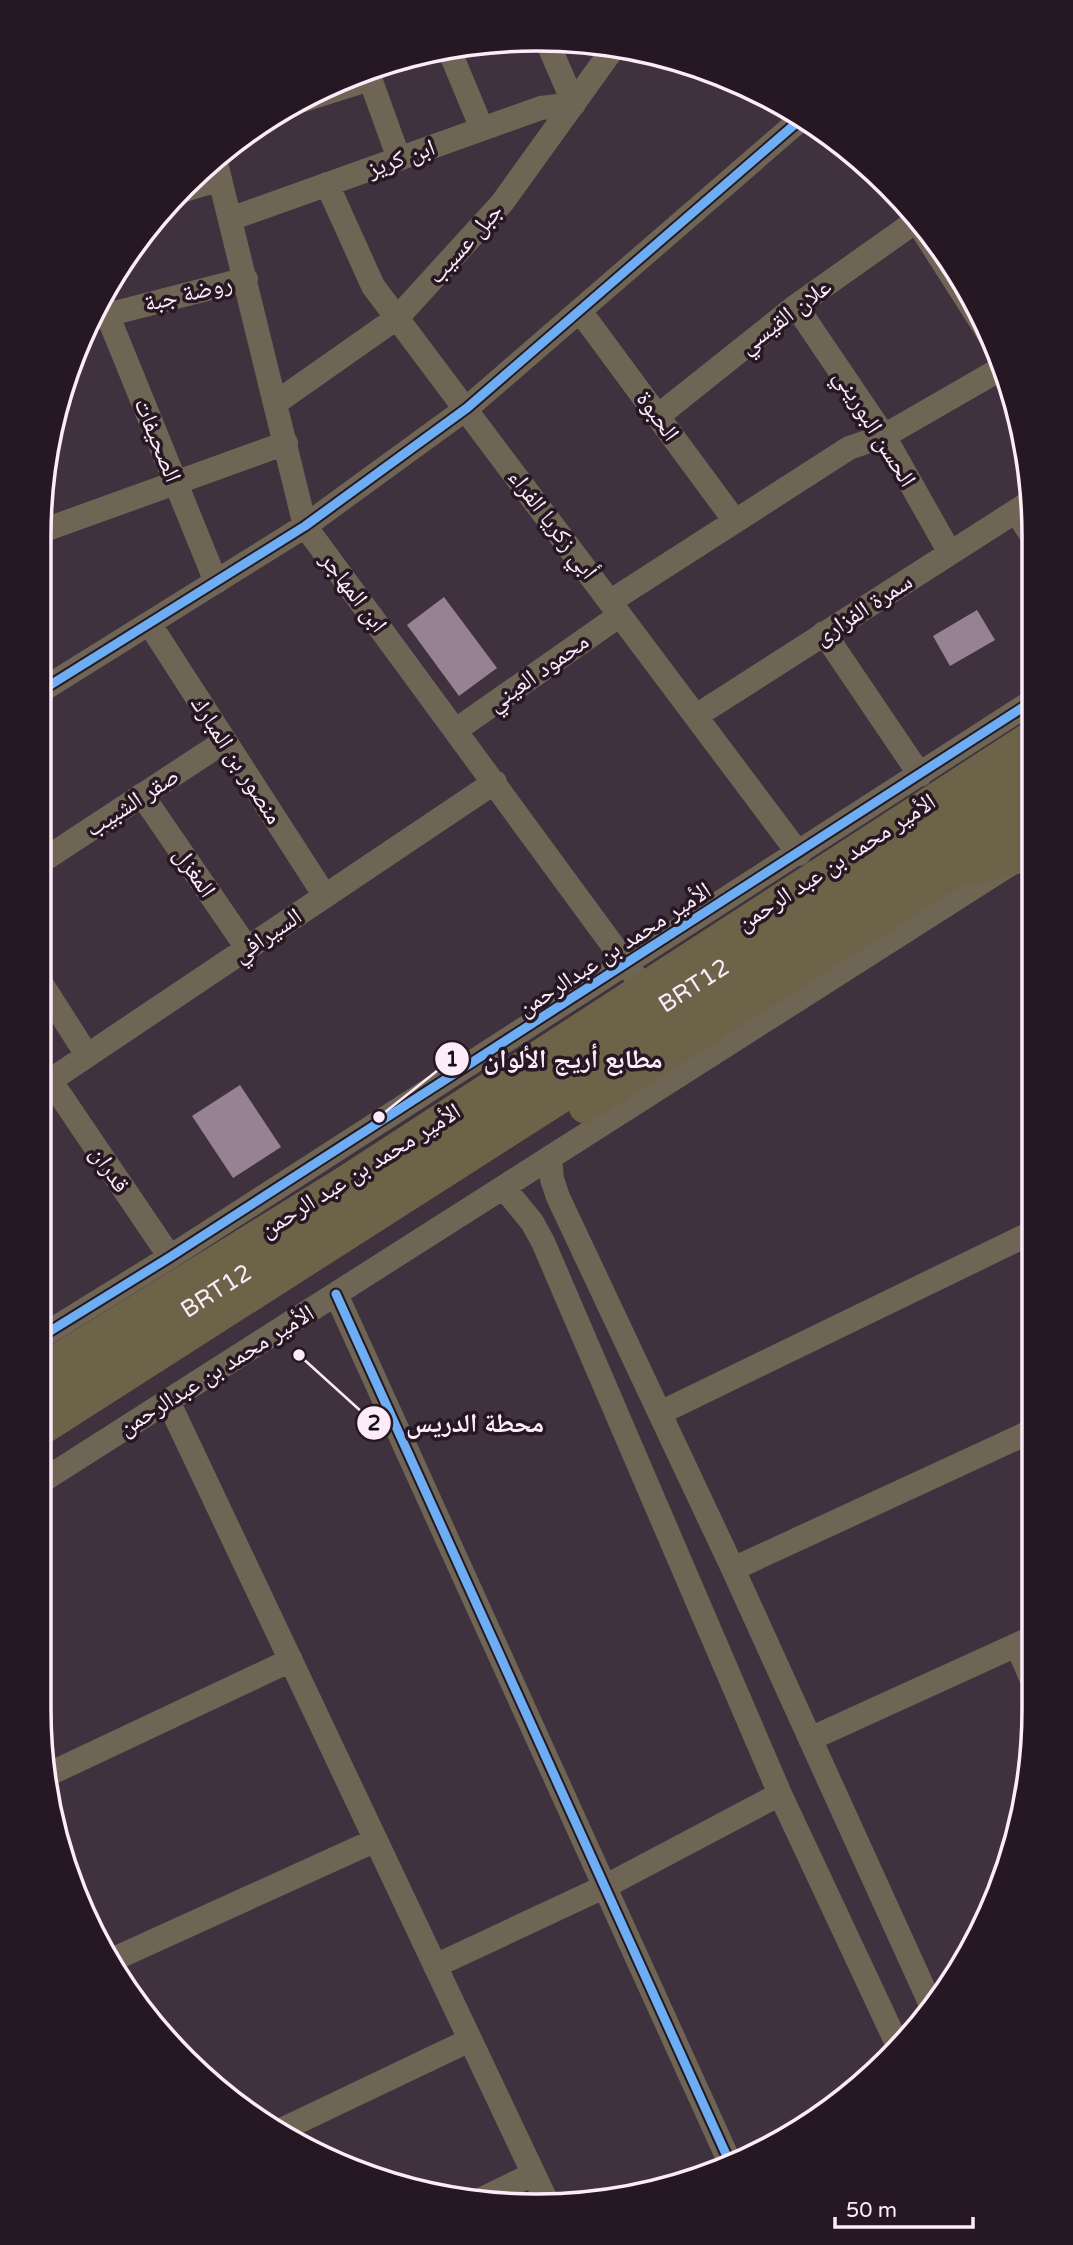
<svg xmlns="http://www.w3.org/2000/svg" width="1073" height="2245" viewBox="0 0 1073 2245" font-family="'Varela Round','Noto Naskh Arabic',sans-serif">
<rect width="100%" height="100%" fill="#40313e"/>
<path fill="#968293" d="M444 597 497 668 459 696 407 625Z
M977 610 995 640 950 666 933 636Z
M240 1085 281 1147 233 1178 192 1116Z"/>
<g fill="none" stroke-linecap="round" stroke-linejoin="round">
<path stroke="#6e6555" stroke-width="24" d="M448 47 482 129
M367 70 399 159
M300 101 370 79
M215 159 305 526 636 977
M327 184 373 286 799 854
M178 192 220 179
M911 212 997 347
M230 219 541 108 574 104 546 39
M101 299 216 582
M796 306 884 436 950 553
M580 311 735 521
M91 319 246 279
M277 402 398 317 502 203 615 46
M658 416 796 306 916 221
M1016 511 1030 533
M39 532 286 443
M611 601 849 448 884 436 1002 368
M149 623 325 896
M824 633 920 775
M39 692 305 526 467 408 801 119
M696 716 1030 502
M456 730 620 615
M142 795 247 948
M39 863 225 741
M39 980 87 1055
M50 1080 170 1257
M39 1088 495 782
M550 1158 552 1179 558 1197 733 1569 932 2007
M504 1188 532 1222 543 1242 780 1794 899 2048
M336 1294 730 2163
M39 1338 170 1257 1031 702
M168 1401 546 2200
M660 1413 1033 1232
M39 1483 1009 865
M733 1569 1034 1430
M1017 1645 1034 1685
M810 1739 1034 1637
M49 1774 291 1660
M114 1959 376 1840
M435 1966 606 1886 780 1794
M277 2132 470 2040
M484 2198 533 2174"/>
<g stroke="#6d6349" stroke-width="30">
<path d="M975 869 1020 858"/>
<path d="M584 1108 1031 824"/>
<path d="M39 1370 343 1182 1031 736"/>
<path id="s1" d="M39 1404 1031 770"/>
<path d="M39 1432 1031 798"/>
</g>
<defs>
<path id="cycleway" d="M39 692 305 526 467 408 801 119
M336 1294 730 2163
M39 1338 170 1257 1031 702"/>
</defs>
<use href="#cycleway" stroke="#251823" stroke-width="13"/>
<use href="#cycleway" stroke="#6dadf4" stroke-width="9"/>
</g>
<g text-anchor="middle" stroke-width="7" stroke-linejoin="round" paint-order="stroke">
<g font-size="24" fill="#feebfa" stroke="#251823">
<text transform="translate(401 158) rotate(-20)" y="8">ابن كريز</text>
<text transform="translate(465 243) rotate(-48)" y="8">جبل عسيب</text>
<text transform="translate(188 293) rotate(-14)" y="8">روضة جبة</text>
<text transform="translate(785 316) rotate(-37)" y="8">علان القيسي</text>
<text transform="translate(658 416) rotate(54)" y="8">الحبوة</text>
<text transform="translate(875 428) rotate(58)" y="8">الحسن البوريني</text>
<text transform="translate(158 440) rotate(68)" y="8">الصحيفات</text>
<text transform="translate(553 524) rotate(53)" y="8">أبي زكريا الفراء</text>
<text transform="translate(354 592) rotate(53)" y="8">ابن المهاجر</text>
<text transform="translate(863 609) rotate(-33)" y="8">سمرة الفزارى</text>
<text transform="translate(538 672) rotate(-35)" y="8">محمود العيني</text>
<text transform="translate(237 760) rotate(57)" y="8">منصور بن المبارك</text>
<text transform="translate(132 802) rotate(-33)" y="8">صقر الشبيب</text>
<text transform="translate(836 862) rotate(-33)" y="8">الأمير محمد بن عبد الرحمن</text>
<text transform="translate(195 872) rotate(56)" y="8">المغزل</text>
<text transform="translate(267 935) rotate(-34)" y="8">السيرافي</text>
<text transform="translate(614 949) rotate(-33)" y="8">الأمير محمد بن عبدالرحمن</text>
<text dy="8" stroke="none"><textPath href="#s1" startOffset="777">BRT12</textPath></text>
<text transform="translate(110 1169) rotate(56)" y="8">قدران</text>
<text transform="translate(360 1170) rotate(-32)" y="8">الأمير محمد بن عبد الرحمن</text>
<text dy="8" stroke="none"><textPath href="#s1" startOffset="210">BRT12</textPath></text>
<text transform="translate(216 1370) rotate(-32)" y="8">الأمير محمد بن عبدالرحمن</text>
</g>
</g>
<path d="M0 0H1073V2245H0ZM536 51H537A485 485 0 0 1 1022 536V1709A485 485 0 0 1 537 2194H536A485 485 0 0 1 51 1709V536A485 485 0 0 1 536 51Z" fill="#251823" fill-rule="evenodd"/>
<path fill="none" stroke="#feebfa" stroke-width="3.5" d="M536 51H537A485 485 0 0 1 1022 536V1709A485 485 0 0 1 537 2194H536A485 485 0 0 1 51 1709V536A485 485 0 0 1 536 51Z"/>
<path fill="none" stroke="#feebfa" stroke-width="2.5" d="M379 1117L452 1059M299 1355L374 1423"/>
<g fill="#feebfa" stroke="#251823" stroke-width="2.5">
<circle cx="379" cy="1117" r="7"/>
<circle cx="299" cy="1355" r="7"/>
<circle cx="452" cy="1059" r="18"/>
<circle cx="374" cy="1423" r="18"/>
</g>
<g font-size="21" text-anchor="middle" font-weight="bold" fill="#111">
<text x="452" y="1066">1</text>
<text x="374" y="1430">2</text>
</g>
<g font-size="26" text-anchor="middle" font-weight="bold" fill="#feebfa" stroke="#251823" stroke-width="7" stroke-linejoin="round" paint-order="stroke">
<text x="573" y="1068">مطابع أريج الألوان</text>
<text x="475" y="1432">محطة الدريس</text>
</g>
<path d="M835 2217v10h138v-10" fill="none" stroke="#feebfa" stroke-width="3.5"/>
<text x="846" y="2217" font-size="21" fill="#feebfa" stroke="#251823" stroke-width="5" paint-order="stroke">50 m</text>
</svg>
